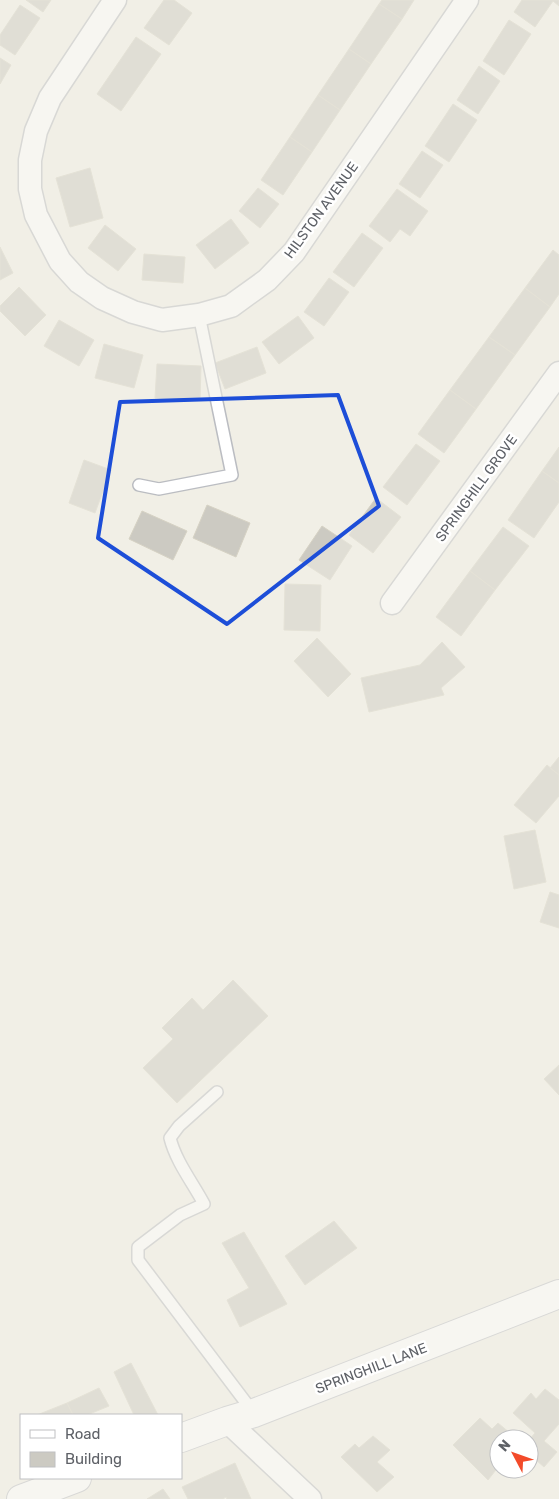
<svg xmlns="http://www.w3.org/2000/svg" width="559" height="1499" viewBox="0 0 559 1499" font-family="Rubik,sans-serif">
<rect width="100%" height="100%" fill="#f1efe6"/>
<path fill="#cccac2" stroke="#d6d2c4" d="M26 0H51L43 12Z
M164 0H174L192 13 169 45 144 28Z
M382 0H414L402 19 379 4Z
M522 0H559V6L553 1 535 27 514 12Z
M379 4 402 19 371 64 349 49Z
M20 5 40 18 15 55 0 45V35Z
M509 20 531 34 504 75 483 61Z
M136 37 161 54 121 111 97 94Z
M349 49 371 64 340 110 318 95Z
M0 58 11 65 0 84Z
M479 66 500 81 478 114 457 100Z
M318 95 340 110 312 152 290 137Z
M453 104 477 120 449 162 425 146Z
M290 137 312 152 283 195 261 180Z
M422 151 443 165 420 198 399 184Z
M90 168 103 218 70 227 56 178Z
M258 188 279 204 260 228 239 211Z
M397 189 428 211 410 236 400 229 390 242 369 226Z
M231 219 249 243 215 269 196 245Z
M105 225 136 249 118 271 88 248Z
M362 233 383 248 354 287 333 272Z
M0 247 13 273 0 280Z
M553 250 559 255V294L550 307 525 288Z
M144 254 185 257 183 283 142 280Z
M329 278 349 292 324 326 304 312Z
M19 287 46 315 25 336 0 311V306Z
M525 288 550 307 515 355 489 337Z
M298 316 314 338 279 364 262 342Z
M59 320 94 340 79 366 44 346Z
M489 337 515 355 476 409 450 390Z
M104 344 143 355 134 388 95 378Z
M257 347 266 373 225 389 215 363Z
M157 364 201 366 200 400 155 398Z
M450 390 476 409 444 453 418 434Z
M416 444 440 461 407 505 383 487Z
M559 447V483L542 471Z
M84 460 111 470 95 513 69 503Z
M542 471 559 483V502L534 538 508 520Z
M376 498 401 517 373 553 349 535Z
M207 505 250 523 236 557 193 538Z
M142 511 187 531 173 560 129 539Z
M322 526 352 546 330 580 299 560Z
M503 527 529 546 495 590 470 571Z
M470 571 495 590 461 636 436 617Z
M285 584 321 585 320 631 284 630Z
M317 638 351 674 328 697 294 661Z
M442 642 465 667 441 688 444 695 369 712 361 678 420 665Z
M559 757V775L550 768Z
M547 765 559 775V796L536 823 514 805Z
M535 830 546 882 514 889 504 836Z
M550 892 559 895V928L540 922Z
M233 980 268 1016 177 1103 143 1068 173 1039 162 1028 192 998 203 1010Z
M559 1065V1095L544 1079Z
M334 1221 357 1248 305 1285 285 1256Z
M244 1232 287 1304 240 1327 227 1300 249 1288 222 1243Z
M131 1363 158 1415H134L114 1372Z
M99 1388 109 1406 87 1415H73L67 1403Z
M545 1389 559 1400V1424L544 1441 557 1452 544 1467 529 1454V1440L535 1433 513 1413 531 1393 536 1399Z
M67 1403 73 1415H37Z
M480 1418 492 1429 498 1423 517 1439H499V1466L488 1480 453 1445Z
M373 1436 390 1450 377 1462 394 1477 377 1492 341 1457 355 1444 359 1448Z
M235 1463 251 1499H227L226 1497 223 1499H188L182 1487Z
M163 1489 170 1499H147Z"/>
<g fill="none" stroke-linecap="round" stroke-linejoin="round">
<defs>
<path id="lane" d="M139 485 159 489 232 475 199 315
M217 1092 179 1126 170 1138C176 1162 193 1183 204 1204L180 1215 138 1247V1260L253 1412"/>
<path id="street" d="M115 0 50 98 36 131 30 160V189L36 215 60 261 79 282 102 298 133 312 162 320 199 315 231 306 267 280 294 252 467 0
M392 603 559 373
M227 1421 310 1499"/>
<path id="secondary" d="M181 1438 227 1421 254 1413 559 1294
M21 1499 77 1478"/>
</defs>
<use href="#lane" stroke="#bbbdc2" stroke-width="14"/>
<use href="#street" stroke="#bbbdc2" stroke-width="25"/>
<use href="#secondary" stroke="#bcbec5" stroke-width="30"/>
<use href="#lane" stroke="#fff" stroke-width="11"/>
<use href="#street" stroke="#fff" stroke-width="22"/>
<use href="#secondary" stroke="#fff" stroke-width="28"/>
</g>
<path d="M0 0H559V1499H0ZM338 395 379 506 227 624 98 538 120 402Z" fill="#f1efe6" fill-opacity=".55" fill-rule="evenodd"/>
<path fill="none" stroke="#1d4ed8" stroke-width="4" stroke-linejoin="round" d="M338 395 379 506 227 624 98 538 120 402Z"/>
<g text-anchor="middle" stroke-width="5" stroke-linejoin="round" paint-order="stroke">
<g font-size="14" fill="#5e6167" stroke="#fff">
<text transform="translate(321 210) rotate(-54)" y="5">HILSTON AVENUE</text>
<text transform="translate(476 488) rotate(-54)" y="5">SPRINGHILL GROVE</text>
<text transform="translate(371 1368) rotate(-21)" y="5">SPRINGHILL LANE</text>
</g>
</g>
<rect x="20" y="1414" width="162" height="65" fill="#ffffff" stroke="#bfc0c2"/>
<rect x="30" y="1430" width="25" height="8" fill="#ffffff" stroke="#bfc0c2"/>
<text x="65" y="1439" font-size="15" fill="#5e6167">Road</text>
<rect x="30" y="1452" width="25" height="15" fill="#cccac2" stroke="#bfc0c2"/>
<text x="65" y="1464" font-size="15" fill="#5e6167">Building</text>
<g transform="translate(514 1454) rotate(311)"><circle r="24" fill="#ffffff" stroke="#bfc0c2"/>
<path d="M0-4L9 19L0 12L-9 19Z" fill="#f34b2a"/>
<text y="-8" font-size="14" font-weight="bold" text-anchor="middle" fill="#5e6167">N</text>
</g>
</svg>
